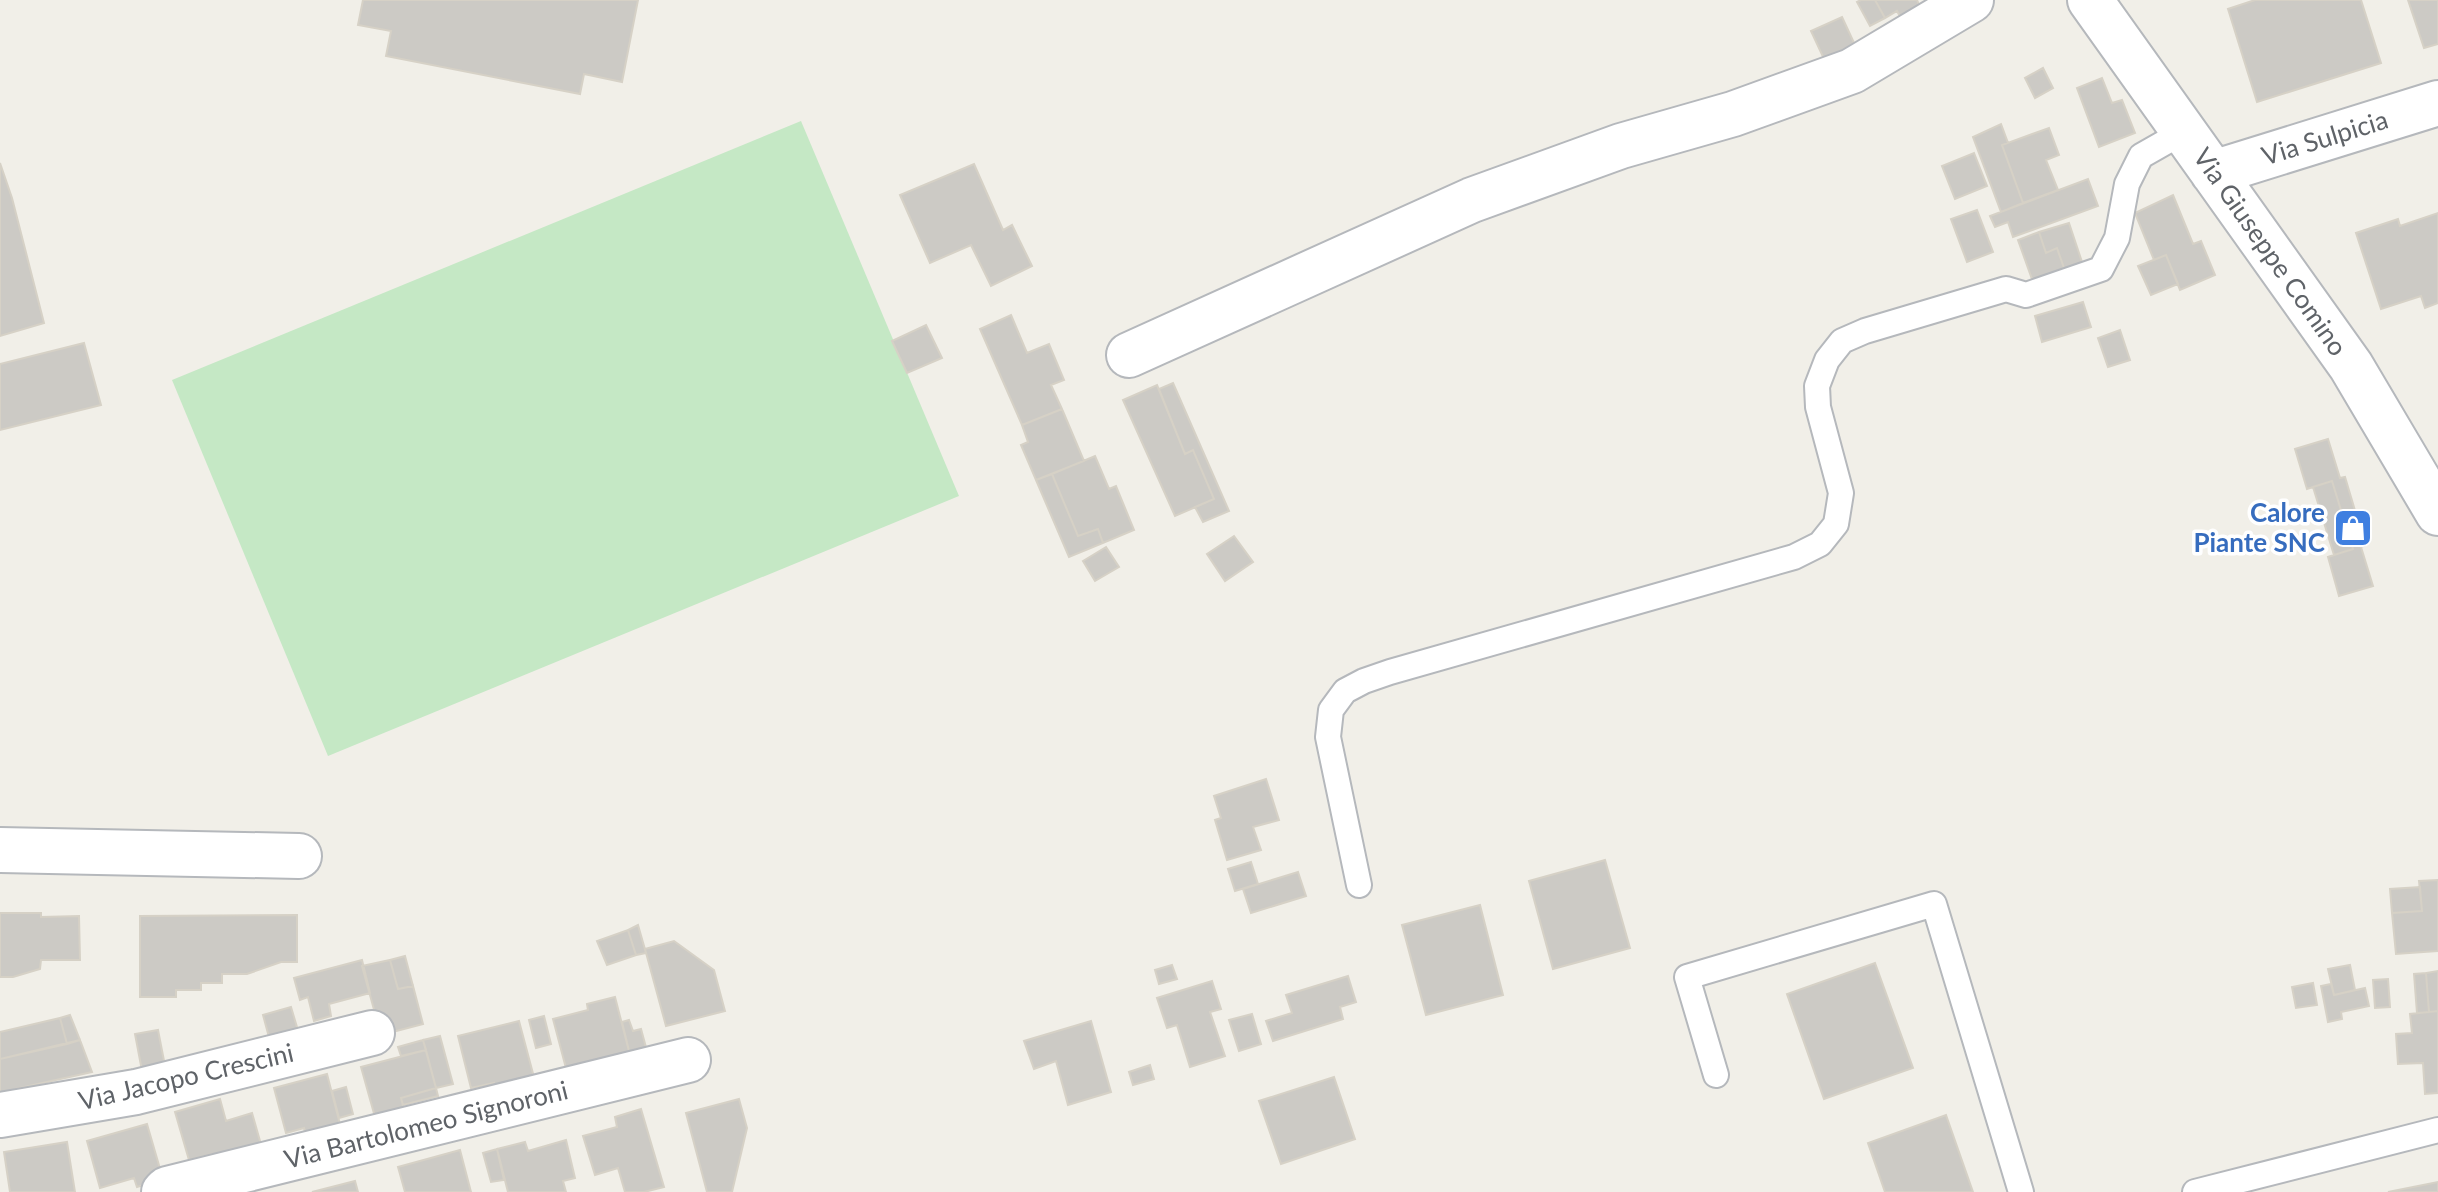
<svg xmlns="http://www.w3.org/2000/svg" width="2438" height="1192" viewBox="0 0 2438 1192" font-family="Lato,sans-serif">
<rect width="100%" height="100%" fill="#f1efe8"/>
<path fill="#c5e8c5" d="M801 121 959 496 328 756 172 380Z"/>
<path fill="#cccac5" stroke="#d6d1c6" stroke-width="2" d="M363 0H638L622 82 584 74 580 94 386 56 391 31 358 25Z
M1861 0H1875L1885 18 1870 26 1857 2Z
M1875 0H1917L1921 9 1902 20 1897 11 1885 18Z
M2255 0H2361L2381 63 2257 102 2228 9Z
M2408 0H2438V44L2424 48Z
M1842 17 1855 45 1824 59 1811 31Z
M2043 68 2053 88 2035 98 2025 78Z
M2102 78 2112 103 2122 100 2135 133 2099 147 2077 88Z
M2001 124 2008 143 2002 145 2023 203 2001 212 1973 137Z
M2049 128 2059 155 2046 160 2058 190 2023 203 2002 145Z
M1974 153 1987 186 1955 199 1942 166Z
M0 163 12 198 44 323 0 336Z
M974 164 1003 230 1012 225 1032 266 991 286 971 245 930 263 900 195Z
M2088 179 2098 206 2013 237 2008 222 1995 227 1990 216Z
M2173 195 2193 244 2201 241 2215 275 2180 290 2166 255 2154 260 2135 213Z
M1977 210 1993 252 1967 262 1951 219Z
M2438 213V303L2425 308 2421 296 2381 309 2356 233 2398 219 2400 226Z
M2069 223 2083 265 2065 271 2057 248 2046 253 2039 232Z
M2039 232 2046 253 2057 248 2065 271 2033 282 2018 240Z
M2166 255 2178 284 2151 295 2138 266Z
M2083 302 2091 327 2042 342 2035 316Z
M1011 315 1027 353 1049 344 1064 380 1051 385 1062 409 1022 425 980 329Z
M926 325 942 358 907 373 892 341Z
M2120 330 2130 360 2108 367 2098 338Z
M84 343 101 405 0 430V364Z
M1173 383 1229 511 1203 522 1195 507 1214 499 1193 450 1185 454 1159 389Z
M1157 385 1185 454 1193 450 1214 499 1175 516 1123 400Z
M1062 409 1084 461 1036 480 1021 445 1028 442 1022 425Z
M2328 439 2340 478 2345 477 2359 524 2366 545 2361 547 2373 586 2339 596 2328 557 2334 555 2313 487 2307 489 2295 449Z
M1095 456 1109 489 1116 486 1134 530 1103 543 1098 529 1078 536 1052 474Z
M1052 474 1078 536 1098 529 1103 543 1069 557 1036 480Z
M2332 481 2353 549 2334 555 2313 487Z
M1234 536 1253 562 1225 581 1207 554Z
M1106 547 1119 567 1095 581 1083 561Z
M1266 779 1279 820 1253 827 1261 850 1227 860 1215 820 1221 818 1214 796Z
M1605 860 1630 948 1553 969 1529 881Z
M1251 862 1258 884 1235 891 1228 869Z
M1298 872 1306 896 1251 913 1243 889Z
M2438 880V951L2396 954 2392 913 2422 911 2419 881Z
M2420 887 2422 911 2392 913 2390 889Z
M1480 905 1503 995 1426 1015 1402 925Z
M0 913H41V917L79 916 80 960H41L40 969 13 977H0Z
M297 915V962H281L247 974H222V983H201V990H176V997H140V916Z
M638 925 646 953 636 955 628 930Z
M628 930 636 955 607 965 597 941Z
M674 941 714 970 725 1011 666 1026 645 949Z
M405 956 413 986 398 989 390 960Z
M362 960 370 993 329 1004 331 1016 314 1021 308 997 300 1000 294 978Z
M390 960 398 989 413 986 423 1024 381 1035 362 966Z
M1875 963 1913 1068 1824 1099 1787 994Z
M1172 965 1177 979 1159 984 1155 970Z
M2350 965 2355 990 2334 995 2328 969Z
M2438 971V1011L2429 1012 2426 973Z
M2426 973 2429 1012 2417 1013 2414 974Z
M1348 976 1356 1002 1340 1007 1343 1019 1273 1041 1266 1021 1292 1013 1286 995Z
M2388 979 2390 1007 2375 1008 2373 980Z
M1212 981 1221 1009 1210 1012 1225 1056 1190 1067 1177 1025 1167 1028 1157 998Z
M2313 983 2317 1005 2296 1008 2292 987Z
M2331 984 2334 995 2365 988 2369 1006 2341 1012 2342 1019 2328 1022 2321 986Z
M615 997 630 1055 567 1072 553 1019 588 1010 587 1004Z
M291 1007 302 1044 273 1052 263 1015Z
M2438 1011V1093L2425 1094 2423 1063 2398 1064 2396 1034 2412 1033 2410 1014Z
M1252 1014 1261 1044 1239 1051 1229 1020Z
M70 1015 80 1040 67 1044 60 1018Z
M544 1016 551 1044 536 1048 529 1020Z
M60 1018 67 1044 0 1059V1032Z
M629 1020 633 1031 641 1029 647 1051 630 1055 622 1022Z
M519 1021 535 1081 496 1091 494 1083 471 1088 458 1036Z
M1091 1021 1111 1092 1068 1105 1056 1061 1034 1069 1024 1041Z
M158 1030 166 1071 143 1076 135 1034Z
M440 1036 453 1084 436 1088 423 1040Z
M80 1040 92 1072 15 1089 14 1102 0 1105V1059Z
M423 1040 426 1050 401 1056 398 1047Z
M426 1050 436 1088 401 1098 404 1110 375 1117 361 1067Z
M1150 1065 1154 1079 1133 1085 1129 1072Z
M327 1074 342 1132 307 1141 304 1128 286 1133 274 1088Z
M1334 1077 1355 1139 1281 1164 1259 1101Z
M346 1087 353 1114 339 1118 332 1091Z
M436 1088 438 1096 403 1105 401 1098Z
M220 1099 226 1121 252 1113 262 1148 214 1161 212 1154 189 1160 175 1112Z
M739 1099 747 1128 732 1192H707L686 1113Z
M641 1109 664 1187 644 1192H625L618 1168 595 1175 583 1136 617 1127 615 1117Z
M1946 1115 1973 1192H1885L1868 1143Z
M147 1124 163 1179 137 1187 134 1178 100 1188 87 1141Z
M566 1140 575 1178 563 1181 566 1192H508L497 1149 525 1142 528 1151Z
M67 1142 75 1192H10L4 1152Z
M497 1149 504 1180 491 1182 483 1153Z
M460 1150 471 1192H405L398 1167Z
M355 1181 358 1192H312Z
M2438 1182V1192H2388Z"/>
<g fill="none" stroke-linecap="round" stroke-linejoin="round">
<defs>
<path id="service" d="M1359 885 1328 737 1331 710 1345 691 1364 681 1390 672 1794 557 1820 544 1836 524 1841 493 1818 407 1817 386 1827 360 1842 341 1865 331 2006 289 2026 295 2101 269 2117 238 2127 184 2141 156 2185 131
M1716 1075 1687 977 1934 904 2021 1192
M2195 1192 2438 1130"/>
<path id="minor" d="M2090 0 2351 366 2438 513
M2213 173 2438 103
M1129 355 1472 200 1621 146 1733 114 1852 71 1971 0
M0 850 299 856
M0 1115 136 1092 372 1033
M164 1192 167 1189 688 1060"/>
</defs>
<use href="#service" stroke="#b5b8bc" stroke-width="28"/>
<use href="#minor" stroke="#b5b8bc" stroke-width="48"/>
<use href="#service" stroke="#fff" stroke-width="24"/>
<use href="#minor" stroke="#fff" stroke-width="44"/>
</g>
<defs>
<symbol id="shop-square" viewBox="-11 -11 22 22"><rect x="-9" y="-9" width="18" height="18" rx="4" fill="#3f7fe0" stroke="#fff"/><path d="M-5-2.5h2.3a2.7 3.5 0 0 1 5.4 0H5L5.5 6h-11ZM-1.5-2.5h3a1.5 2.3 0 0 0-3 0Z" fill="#fff"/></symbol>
</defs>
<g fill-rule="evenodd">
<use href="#shop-square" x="2331" y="506" width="44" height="44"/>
</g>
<g text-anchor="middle" stroke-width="7" stroke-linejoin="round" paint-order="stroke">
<g font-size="26" fill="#5f6368" stroke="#fff">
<text transform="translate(2325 138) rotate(-17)" y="9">Via Sulpicia</text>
<text transform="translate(2270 252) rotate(55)" y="9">Via Giuseppe Comino</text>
<text transform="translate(186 1077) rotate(-13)" y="9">Via Jacopo Crescini</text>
<text transform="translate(426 1125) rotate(-14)" y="9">Via Bartolomeo Signoroni</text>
</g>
<g font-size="26" font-weight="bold" fill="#366cbe" stroke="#fff" text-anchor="end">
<text x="2325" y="522">Calore<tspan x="2325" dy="30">Piante SNC</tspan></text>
</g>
</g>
</svg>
